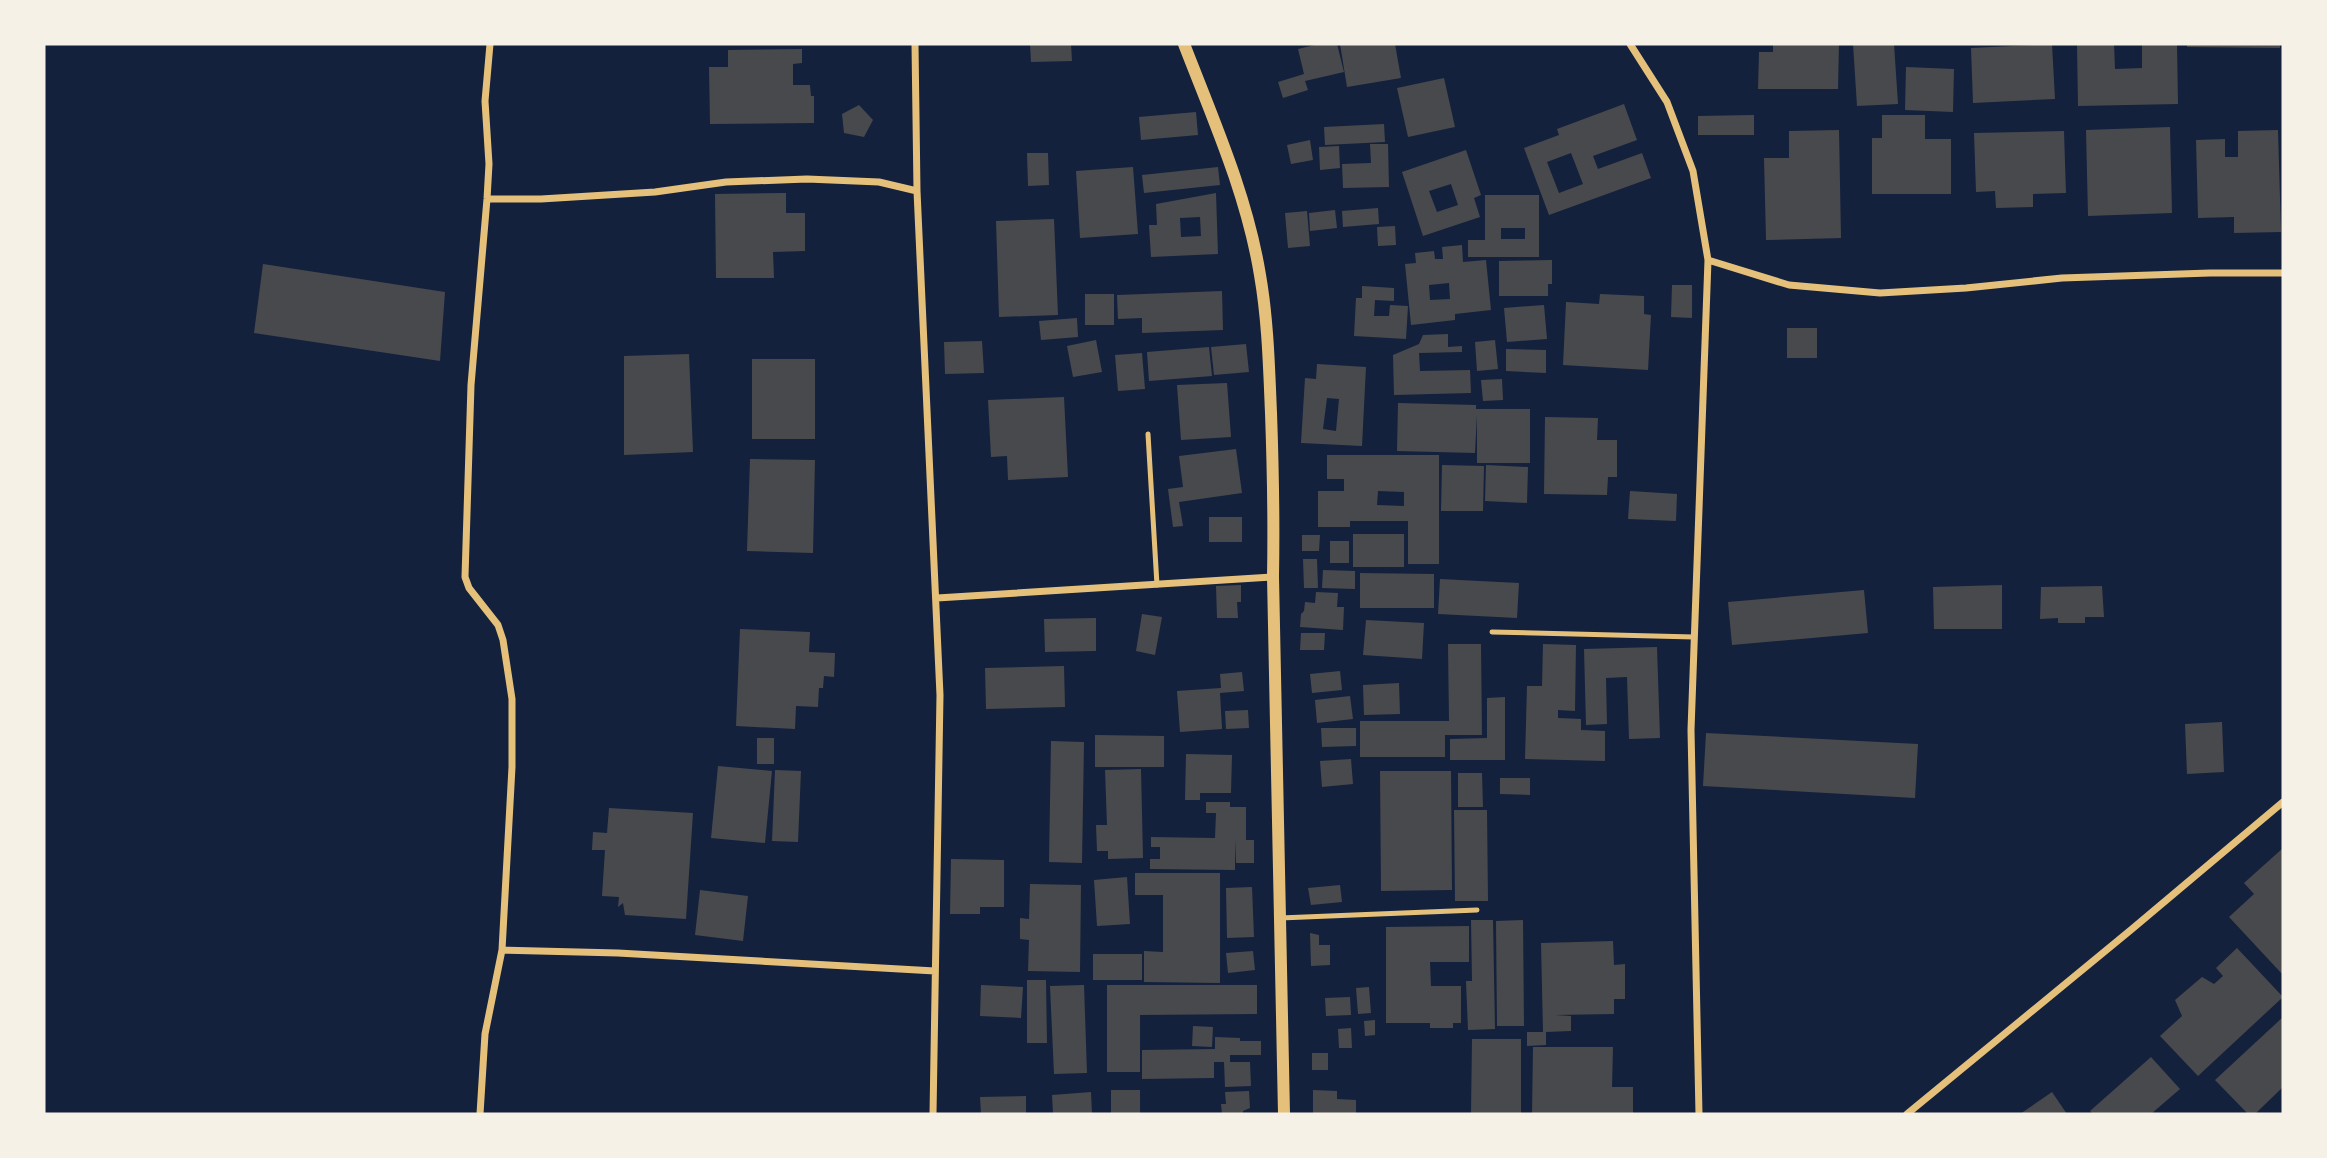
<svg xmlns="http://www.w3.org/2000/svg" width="2327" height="1158" viewBox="0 0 2327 1158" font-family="'Roboto Condensed',sans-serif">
<rect width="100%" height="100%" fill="#14213d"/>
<path fill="#48494c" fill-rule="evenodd" d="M1030 44H1071L1072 61 1031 62Z
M1319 44H1337L1344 72 1305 81 1308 90 1283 98 1278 82 1304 74 1298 49Z
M1340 44H1395L1401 78 1347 87Z
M1773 44H1839L1838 89H1758L1759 52H1773Z
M1853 44H1894L1898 104 1857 106Z
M2052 44 2055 99 1973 103 1971 48Z
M2077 44H2114L2115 69 2142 68V44H2177L2178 104 2078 106Z
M2187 44H2280V48L2187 47Z
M802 49V63L793 64V85H810L811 96H814V123L710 124 709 67H728V50Z
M1906 67 1954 69 1953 112 1905 110Z
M1444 78 1455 127 1408 137 1397 88Z
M1624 104 1637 140 1593 156 1598 169 1642 153 1651 178 1549 215 1524 148 1559 135 1557 129ZM1571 153 1583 184 1559 193 1547 162Z
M859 105 873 120 864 137 844 133 842 114Z
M1196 112 1198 135 1141 140 1139 117Z
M1754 115V135H1698V116Z
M1882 115H1925V139H1951V194H1872V138H1882Z
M1384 124 1385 142 1325 145 1324 127Z
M2170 127 2172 213 2088 216 2086 130Z
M1839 130 1841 238 1766 240 1764 158H1789V131Z
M2278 130 2281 232 2234 233V217L2198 218 2196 140 2225 139V157H2238V131Z
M2064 131 2066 193 2033 194V207L1996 208 1995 191 1976 192 1974 133Z
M1310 140 1313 160 1291 164 1287 145Z
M1370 144H1388L1389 187 1343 188 1342 164 1371 163Z
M1339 146 1340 168 1320 170 1319 147Z
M1466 150 1481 195 1474 198 1480 217 1423 236 1402 172ZM1451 184 1458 205 1437 212 1429 191Z
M1027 153H1048L1049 185 1028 186Z
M1133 167 1138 234 1080 238 1076 171Z
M1218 167 1220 185 1144 193 1142 175Z
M786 193V213H805V251L773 252 774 278H716L715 194Z
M1216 193 1218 254 1151 257 1149 225H1157L1156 204ZM1200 217 1201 236 1181 237 1180 218Z
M1485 195H1539V257H1468V240H1485ZM1501 228H1525V239H1501Z
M1378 208 1379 224 1343 227 1342 211Z
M1335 210 1337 228 1310 231 1309 213Z
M1307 211 1310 246 1288 248 1285 213Z
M1054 219 1058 315 999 317 996 221Z
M1395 226 1396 245 1378 246 1377 227Z
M1462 245 1463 262 1486 260 1491 310 1455 314V320L1411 325 1405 264 1416 263 1415 253 1434 251 1435 259H1443L1442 247ZM1449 283 1450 299 1430 300 1429 285Z
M1552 260V284H1548V296H1499V261Z
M263 264 445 292 440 361 254 333Z
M1672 285H1692V318L1671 317Z
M1362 286 1394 288V301L1375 300 1374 316H1389L1390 305 1408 306 1406 339 1354 336 1356 298H1362Z
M1222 291 1223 330 1142 333V318L1118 319 1117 295Z
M1085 294H1114V325H1085Z
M1600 294 1644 296V314L1651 315 1648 370 1563 365 1566 302 1599 304Z
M1544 305 1547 339 1507 342 1504 308Z
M1077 318 1078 337 1041 340 1039 321Z
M1787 328H1817V358H1787Z
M1448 334V347L1462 346V352L1419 353 1420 371 1470 370 1471 393 1394 395 1393 355 1419 344 1423 335Z
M1096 340 1102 372 1073 377 1067 346Z
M1495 340 1498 369 1477 371 1475 342Z
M982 341 984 373 945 374 944 342Z
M1246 344 1249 372 1214 375 1211 347Z
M1209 347 1212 376 1149 381 1147 352Z
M1506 349 1546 350V373L1506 371Z
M1142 353 1145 389 1118 391 1115 355Z
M689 354 693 452 624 455V356Z
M752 359H815V439H752Z
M1317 364 1366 367 1362 446 1301 443 1305 378 1316 379ZM1327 398 1339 399 1336 431 1323 429Z
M1502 379 1503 400 1483 401 1481 380Z
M1227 383 1231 437 1181 440 1177 385Z
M1064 397 1068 477 1008 480 1007 456 991 457 988 400Z
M1398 403 1476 405V409H1530V463H1477V415L1475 453 1397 451Z
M1545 417 1598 418 1597 440H1617V477H1608L1607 495 1544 494Z
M1236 449 1242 493 1179 502 1183 526 1173 527 1168 489 1183 487 1179 456Z
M1327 455H1439V564H1408V521H1350V527H1318V491H1344V479H1327ZM1378 491 1404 492V506L1377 505Z
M750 459 815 460 813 553 747 551Z
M1442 465 1484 466 1483 511H1441Z
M1486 465 1528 467 1527 503 1485 501Z
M1630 491 1677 494 1676 521 1628 519Z
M1209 517H1242V542H1209Z
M1353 534H1404V567H1353Z
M1302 535H1320L1319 551H1302Z
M1330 541H1349V563H1330Z
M1303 559H1317L1318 588H1304Z
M1323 570 1355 571V589L1322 588Z
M1360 573 1434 574V608H1360Z
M1440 579 1519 583 1517 618 1438 614Z
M1241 585V602H1237L1238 618H1217L1216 586Z
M2002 585V629H1934L1933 587Z
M2102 586 2104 617H2085V623H2058V618L2040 619 2041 587Z
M1864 590 1868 633 1732 645 1728 602Z
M1316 592 1338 593 1337 607H1344L1343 630 1300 627 1301 614 1304 611 1305 602 1315 603Z
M1142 614 1162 617 1155 655 1136 651Z
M1096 618V651L1045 652 1044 619Z
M1366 620 1424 623 1422 659 1363 655Z
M740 629 810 632 809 652 835 653 834 677 824 676 823 688H819L818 707 796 706 795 729 736 726Z
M1301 633H1325L1324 650H1300Z
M1448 644H1481L1482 735H1445V757H1360V721H1449Z
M1543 644 1576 645 1575 711 1558 710V718L1581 719V730L1605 731V761L1525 759 1527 686H1542Z
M1657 647 1660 738 1629 739 1627 677 1606 678 1607 724 1586 725 1584 649Z
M1064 666 1065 707 986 709 985 668Z
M1340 671 1342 690 1312 693 1310 674Z
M1242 672 1244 691 1220 693 1222 729 1180 732 1177 691 1221 688 1220 674Z
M1399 683 1400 714 1364 715 1363 685Z
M1350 696 1353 719 1317 723 1315 700Z
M1505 697V760H1450V739L1487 738V698Z
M1248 710 1249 728 1226 729 1225 711Z
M2222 722 2224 772 2187 774 2185 724Z
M1321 728H1356V746L1322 747Z
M1706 733 1918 744 1915 798 1703 786Z
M1095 735 1164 736V767H1095Z
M757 738H774V764H757Z
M1051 741 1084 742 1082 863 1049 862Z
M1186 754 1232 755 1231 793H1200V800H1185Z
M1351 759 1353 784 1322 787 1320 761Z
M718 766 772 771 765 843 711 838Z
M1141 769 1143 858 1108 859V851H1097L1096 825H1107L1105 770Z
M775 770 801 771 798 842 772 841Z
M1380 771H1451L1452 890 1381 891Z
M1458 773H1482L1483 807H1458Z
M1500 778H1530V795L1500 794Z
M1206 802H1230V807H1246V840H1254V863H1236L1235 839V870L1150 869V859H1160V847H1151V837L1215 838 1216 813H1206Z
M609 808 693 813 686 919 625 915 623 903 618 907 619 897 602 896 605 850H592L593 832 607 833Z
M1454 810H1487L1488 901H1455Z
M2283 848V975L2229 917 2254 894 2244 883Z
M951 859 1004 860V907H980V914H950Z
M1135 873H1220V983L1144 982V951L1163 952V895H1135Z
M1127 877 1130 924 1097 926 1094 880Z
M1030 884 1081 885 1080 972 1028 971 1029 940 1020 939V918L1029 919Z
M1340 885 1342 902 1311 905 1308 888Z
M1252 887 1254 937 1227 938 1226 888Z
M700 890 748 896 743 941 695 935Z
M1471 920H1493L1495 1029 1468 1030 1466 981H1472Z
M1523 920 1524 1026H1497L1496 921Z
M1469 926V962H1430L1431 986H1461V1023H1453V1028H1430V1023H1386V927Z
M1310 933 1319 935V945H1330V965L1311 966Z
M1613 941 1614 965 1625 964V999H1614V1014L1555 1015 1571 1016V1031L1546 1032V1045L1527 1046V1032H1543L1541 943Z
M2237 948 2283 997 2198 1076 2160 1036 2182 1016 2175 1000 2202 977 2214 984 2223 976 2216 968Z
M1253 951 1255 970 1228 973 1226 953Z
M1093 954H1142V980H1093Z
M1027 980H1046L1047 1043H1027Z
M981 985 1023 987 1021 1018 980 1016Z
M1084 985 1087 1073 1054 1074 1050 986Z
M1107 985H1257V1014L1140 1015V1072H1107Z
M1369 987 1371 1013 1358 1014 1356 988Z
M1350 997 1351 1015 1326 1016 1325 998Z
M2283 1017V1087L2255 1114H2248L2215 1080Z
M1375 1020V1035L1365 1036 1364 1021Z
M1193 1026 1213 1027 1212 1047 1192 1046Z
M1351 1028 1352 1048H1339L1338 1029Z
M1215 1037 1240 1038V1041H1261V1055H1230V1062H1250L1251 1086 1225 1087 1224 1062H1214V1078L1142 1079V1050L1215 1049Z
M1472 1039H1521V1114H1471Z
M1533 1047H1613L1612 1087H1633V1114H1532Z
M1312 1053H1328V1070H1312Z
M2151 1057 2180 1089 2151 1114H2093L2090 1111Z
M1111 1090H1140V1114H1111Z
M1313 1090 1337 1091V1099L1356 1100V1113L1313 1114Z
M1249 1091 1250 1108 1243 1111V1114H1222L1221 1104H1226L1225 1092Z
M1091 1092 1092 1114H1053L1052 1095Z
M2052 1092 2067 1114H2020Z
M1026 1096V1114H981L980 1097Z"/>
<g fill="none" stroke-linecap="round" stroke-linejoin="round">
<path stroke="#e5c07b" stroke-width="5" d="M1148 434 1157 585
M1492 632 1694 637
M1280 918 1477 910"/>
<path stroke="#e5c07b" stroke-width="7" d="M915 44 917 191 940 695 933 1114
M1630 44 1667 102 1693 171 1708 260 1691 730 1699 1114
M487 199H541L655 192 726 182 807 179 879 182 917 191
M1708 260 1789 285 1880 293 1966 288 2062 278 2210 273H2283
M937 598 1273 577
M502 950 618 953 935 971
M480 1114 485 1034 502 950 512 767V699L503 640 498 625 469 588 465 577 471 385 487 199 489 164 485 101 490 44
M1907 1114 2132 929 2283 802"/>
<path stroke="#e5c07b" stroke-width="12" d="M1184 44C1213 119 1247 195 1260 275 1268 321 1269 367 1271 413 1273 468 1274 522 1273 577L1284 1114"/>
</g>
<rect width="2327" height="1158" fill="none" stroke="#f6f1e7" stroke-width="91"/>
</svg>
